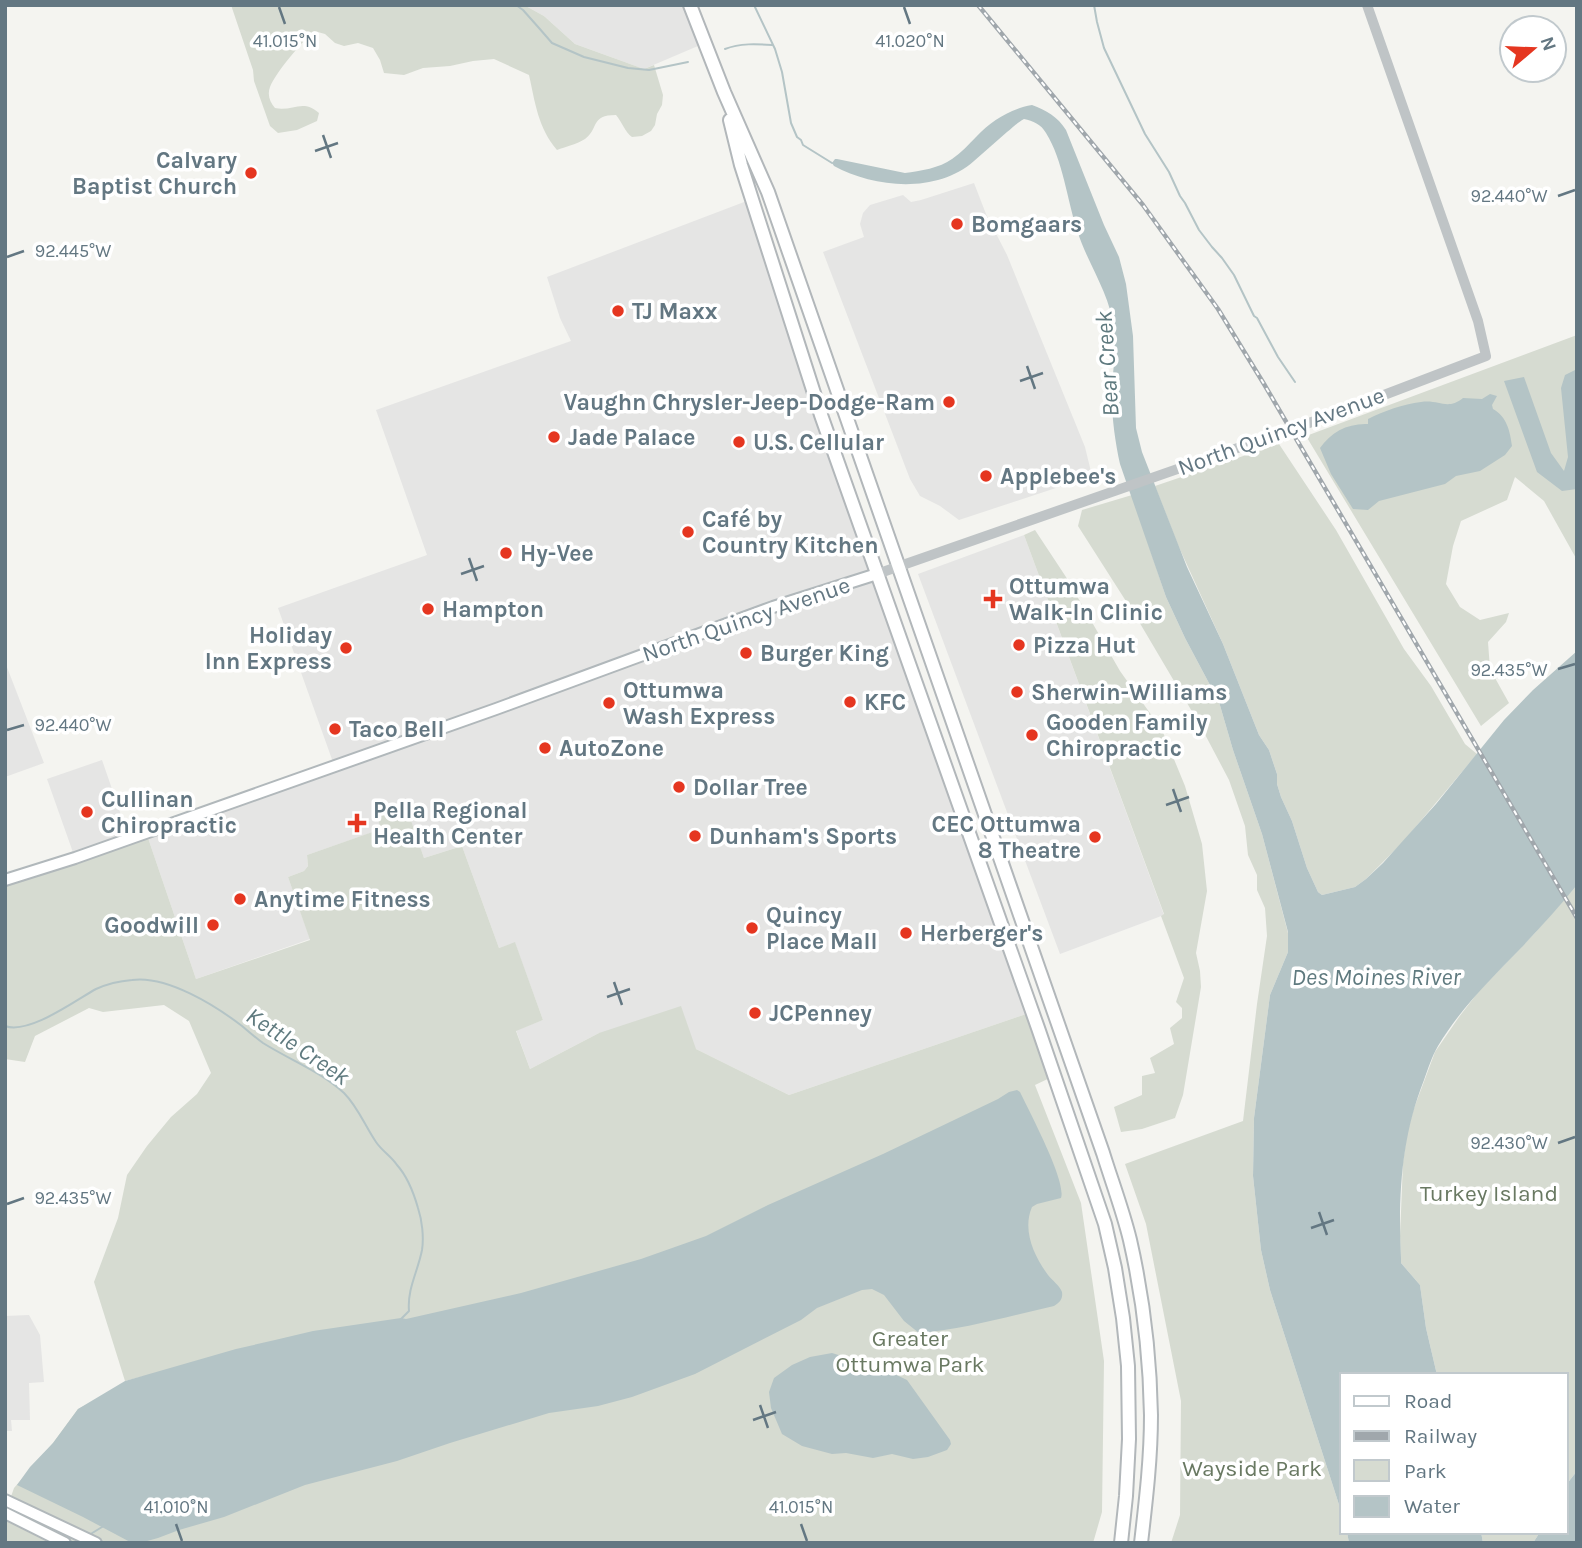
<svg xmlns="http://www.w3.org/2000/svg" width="1582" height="1548" viewBox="0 0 1582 1548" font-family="Karla,sans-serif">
<rect width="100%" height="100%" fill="#f4f4f0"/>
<path fill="#e5e5e4" d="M524 5H690L705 43 644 69 575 44 544 16Z
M974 183 986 214 1007 255 1085 447 1092 476 959 520 940 506 920 496 910 479 823 252 864 237 860 224 863 213 870 205 903 195 911 202 921 200Z
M752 199 1032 1012 789 1095 696 1049 599 1033 530 1069 516 1030 543 1020 515 943 499 948 462 846 424 858 406 807 382 829 307 855 308 866 304 871 288 877 310 939 196 979 146 832 334 765 278 608 427 555 376 410 571 341 560 318 547 277Z
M1024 535 1164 915 1060 954 918 574Z
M5 662 44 763 5 777Z
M102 760 129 838 75 858 47 779Z
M29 1315 40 1335 44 1382 29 1383 30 1420H11L12 1431H5V1316Z"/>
<path fill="#d6dbd1" d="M231 5H524L544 16 575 44 644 69 654 65 663 95 662 105 657 114 655 125 651 131 642 136 632 137C625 132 622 122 616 115 590 115 599 129 585 139 577 144 565 147 557 150 538 128 535 102 529 75L494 59 473 61 450 66 423 68 404 75 384 73 380 60 373 48 358 43 344 46 335 43 325 34 314 31C302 42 276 72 270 87 267 95 270 102 275 108 292 112 303 98 319 113L317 121 297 130 278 133 270 126 254 81 253 70Z
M1577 335V560L1544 501 1515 477 1507 500 1461 521 1453 546 1446 584 1460 607 1480 620 1509 613 1506 622 1488 642 1490 669 1509 703 1481 726 1306 436Z
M1279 444 1336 530 1404 649 1431 686 1465 744 1477 754 1403 842 1366 879 1355 887 1322 895 1318 892 1307 868 1292 821 1281 797 1277 784V774L1269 750 1259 735 1223 644 1178 545 1155 486Z
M1132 495 1166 597 1185 638 1219 702 1233 750 1262 834 1288 933V952L1270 995 1254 1118 1253 1176 1261 1250 1270 1290 1342 1514V1532H1347L1349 1543H1171L1180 1515 1181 1401 1146 1224 1125 1164 1243 1121 1257 1004 1267 936 1265 908 1257 890V875L1248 855 1245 826 1229 780 1200 725 1138 620 1078 526 1082 510Z
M1035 530 1066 577 1120 671 1162 730 1185 786 1202 844 1207 891 1196 953 1200 971 1201 987 1183 1095 1175 1118 1142 1129 1121 1132 1114 1107 1142 1095V1076L1155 1073 1150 1058 1174 1044 1170 1028 1182 1018V1008L1176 1002 1184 978 1161 916 1164 914 1024 535Z
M406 806 424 858 462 846 499 948 515 942 543 1020 516 1031 530 1069 599 1033 681 1006 696 1049 789 1095 1032 1012 1054 1076 1035 1085 1081 1203 1104 1361 1102 1512 1093 1543H5V1514L14 1488 53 1443 78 1409 144 1376 125 1381 94 1282 118 1218 127 1175 147 1146 171 1117 197 1094 211 1073 189 1021 164 1005 103 1012 89 1008 35 1036 25 1062 5 1059V880L146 832 196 979 310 940 288 877 304 871 308 866 307 855 381 829 377 816Z
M1577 885V1471L1566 1485V1375H1437L1426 1328 1420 1285 1401 1263 1400 1236 1403 1162 1407 1134 1413 1111 1435 1052 1459 1017 1479 991 1533 935Z
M1481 1532H1540L1533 1543H1483Z"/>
<path fill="#b4c4c6" d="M1032 105C1046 110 1058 117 1066 130L1104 225 1119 257 1126 284 1133 336 1136 428 1142 452 1187 567 1223 644 1259 735 1269 750 1277 774V784L1281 797 1292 821 1307 868 1318 892 1322 895 1355 887 1366 879 1383 863 1436 804 1504 720 1533 690 1577 651V885C1559 907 1540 928 1520 949 1491 979 1460 1009 1438 1046 1432 1056 1428 1069 1424 1080 1401 1138 1398 1197 1401 1258V1263L1420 1285 1426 1328 1437 1375H1342V1514L1270 1290 1261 1250 1253 1176 1254 1118 1270 995 1288 952V932L1262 834 1233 750 1219 702 1185 638 1166 597 1120 464C1115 441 1111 413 1112 389 1113 370 1116 350 1114 330 1111 295 1087 263 1077 230 1067 199 1063 160 1046 133 1041 124 1033 121 1024 119 1017 123 1013 127 1007 132 996 142 985 151 974 161 937 194 874 188 834 166L832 163 835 159H837L905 173C920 171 940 168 952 159 961 153 969 144 976 137 992 120 1010 109 1032 105Z
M1577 369V489L1562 491 1537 472 1504 381 1524 377 1551 453 1564 471 1568 457 1561 388 1565 375Z
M1490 394 1497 396 1492 405 1493 409C1507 417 1510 431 1512 446L1505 455 1480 471 1456 476 1445 484 1379 501 1368 510 1353 509 1331 474 1320 448C1331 432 1348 423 1368 424V419C1384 411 1403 404 1421 402 1439 399 1447 411 1463 398L1482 399Z
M1017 1090 1020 1092C1029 1111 1067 1182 1061 1198L1037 1204 1032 1207C1022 1230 1034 1256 1048 1275 1052 1280 1060 1286 1062 1292 1063 1299 1060 1302 1054 1306 1009 1316 965 1329 919 1333L904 1321 884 1295 872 1289 862 1290 817 1308 801 1320 695 1374 632 1397 598 1406 549 1413 450 1443 397 1461 305 1485 224 1517 179 1530 158 1538 140 1543H132L83 1517 17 1485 30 1467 53 1443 78 1409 125 1381 236 1349 275 1340 313 1331 401 1318 406 1319 521 1293 641 1259 706 1236 768 1205 883 1154 998 1099 1009 1092Z
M832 1353 886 1370 907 1380 950 1440 951 1444 947 1450 928 1457 913 1459 892 1454 873 1458 846 1453 832 1454 802 1446 782 1434 771 1408 769 1392 774 1378 792 1365 810 1357Z
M1577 1471V1543H1533L1540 1532H1566V1485Z
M1347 1532H1481L1483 1543H1349Z"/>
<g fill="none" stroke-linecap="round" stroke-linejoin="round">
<path stroke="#b4c4c6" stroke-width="2" d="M516 5 523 10 539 28 552 43 584 57 628 68 649 70 688 62
M754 5 775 49 782 72 791 123 797 137 801 140 803 145 832 163
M1094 5 1097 22 1104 48 1145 134 1169 172 1180 196 1185 203 1199 230 1212 247 1222 258 1234 275 1254 316 1257 318 1278 357 1295 382
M725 49C740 43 757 44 772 45
M5 1026C29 1035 76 1000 96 989 107 984 120 981 132 980 167 975 216 1006 242 1026 249 1032 256 1038 263 1043 290 1060 320 1071 344 1093 358 1107 365 1126 376 1142 382 1151 391 1156 397 1165 407 1176 414 1194 418 1208 422 1220 424 1237 422 1250 418 1271 407 1289 409 1311L401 1319
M89 1535 102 1527"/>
<defs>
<path id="secondary" d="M5 880 75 858 496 709 773 607 877 574
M5 1500 96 1543
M5 1513 65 1543"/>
<path id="primary" d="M690 5 724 92 768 192 1103 1153C1112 1182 1123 1211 1130 1240 1143 1297 1150 1356 1151 1415 1151 1458 1146 1500 1141 1543
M730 120 741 165 821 415 1038 1028 1105 1224 1115 1268 1123 1318 1128 1366 1129 1439 1126 1496 1121 1543"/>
</defs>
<use href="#secondary" stroke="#b1b8bb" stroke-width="14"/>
<use href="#primary" stroke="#b2b7ba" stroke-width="16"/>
<path stroke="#bfc4c6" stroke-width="10" d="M877 574 1329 416 1486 356 1478 321 1367 5"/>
<use href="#secondary" stroke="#fff" stroke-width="10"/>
<use href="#primary" stroke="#fff" stroke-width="12"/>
<defs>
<path id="rail" d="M978 5 1143 205 1218 309 1264 384 1577 918"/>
</defs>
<use href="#rail" stroke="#a0a7ac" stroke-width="4.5"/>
<use href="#rail" stroke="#fff" stroke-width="2" stroke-dasharray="5" stroke-linecap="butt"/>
</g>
<path fill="none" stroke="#637782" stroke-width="2.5" d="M279 7 285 24M904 7 910 24M323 135 331 158M315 151 338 143M1558 196 1575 190M7 257 24 251M1027 366 1035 389M1020 381 1043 373M469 558 477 581M461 574 484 566M1558 669 1575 664M7 730 24 725M1173 789 1181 812M1166 805 1189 797M614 982 622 1005M607 997 630 989M1558 1143 1575 1137M7 1204 24 1198M1319 1212 1327 1235M1311 1228 1334 1220M760 1405 768 1428M753 1420 776 1412M176 1524 182 1541M801 1524 807 1541"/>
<g fill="#e53620" stroke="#fff" stroke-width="2.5">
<circle cx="251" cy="173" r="7"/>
<circle cx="957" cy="224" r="7"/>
<circle cx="618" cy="311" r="7"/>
<circle cx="949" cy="402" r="7"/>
<circle cx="554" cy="437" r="7"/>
<circle cx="739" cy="442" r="7"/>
<circle cx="986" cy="476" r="7"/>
<circle cx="688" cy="532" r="7"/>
<circle cx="506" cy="553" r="7"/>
<path d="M989.5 588.5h7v7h7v7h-7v7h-7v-7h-7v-7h7z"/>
<circle cx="428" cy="609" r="7"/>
<circle cx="1019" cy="645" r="7"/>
<circle cx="346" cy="648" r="7"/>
<circle cx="746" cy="653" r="7"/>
<circle cx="1017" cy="692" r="7"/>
<circle cx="850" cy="702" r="7"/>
<circle cx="609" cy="703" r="7"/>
<circle cx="335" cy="729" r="7"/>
<circle cx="1032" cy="735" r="7"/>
<circle cx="545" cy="748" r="7"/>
<circle cx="679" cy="787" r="7"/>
<circle cx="87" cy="812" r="7"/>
<path d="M353.5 812.5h7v7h7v7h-7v7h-7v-7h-7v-7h7z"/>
<circle cx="695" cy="836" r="7"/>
<circle cx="1095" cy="837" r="7"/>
<circle cx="240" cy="899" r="7"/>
<circle cx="213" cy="925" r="7"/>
<circle cx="752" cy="928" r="7"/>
<circle cx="906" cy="933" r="7"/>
<circle cx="755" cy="1013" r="7"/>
</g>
<g text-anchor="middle" stroke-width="7" stroke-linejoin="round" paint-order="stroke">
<g font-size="23" font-weight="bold" fill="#637782" stroke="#fff" text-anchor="start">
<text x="237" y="168" text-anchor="end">Calvary<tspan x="237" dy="26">Baptist Church</tspan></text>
<text x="971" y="232">Bomgaars</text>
<text x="632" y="319">TJ Maxx</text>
<text x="935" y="410" text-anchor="end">Vaughn Chrysler-Jeep-Dodge-Ram</text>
<text x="568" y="445">Jade Palace</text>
<text x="753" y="450">U.S. Cellular</text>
<text x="1000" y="484">Applebee's</text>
<text x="702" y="527">Café by<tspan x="702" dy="26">Country Kitchen</tspan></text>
<text x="520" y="561">Hy-Vee</text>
<text x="1009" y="594">Ottumwa<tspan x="1009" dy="26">Walk-In Clinic</tspan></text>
<text x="442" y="617">Hampton</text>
<text x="332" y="643" text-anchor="end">Holiday<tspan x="332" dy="26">Inn Express</tspan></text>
<text x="1033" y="653">Pizza Hut</text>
<text x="760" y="661">Burger King</text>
<text x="623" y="698">Ottumwa<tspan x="623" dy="26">Wash Express</tspan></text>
<text x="1031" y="700">Sherwin-Williams</text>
<text x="864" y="710">KFC</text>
<text x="1046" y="730">Gooden Family<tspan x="1046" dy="26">Chiropractic</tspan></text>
<text x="349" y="737">Taco Bell</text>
<text x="559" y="756">AutoZone</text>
<text x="693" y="795">Dollar Tree</text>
<text x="101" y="807">Cullinan<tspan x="101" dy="26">Chiropractic</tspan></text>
<text x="373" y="818">Pella Regional<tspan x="373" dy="26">Health Center</tspan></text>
<text x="1081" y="832" text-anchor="end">CEC Ottumwa<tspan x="1081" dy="26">8 Theatre</tspan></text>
<text x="709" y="844">Dunham's Sports</text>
<text x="254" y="907">Anytime Fitness</text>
<text x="766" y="923">Quincy<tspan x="766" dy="26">Place Mall</tspan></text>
<text x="199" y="933" text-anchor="end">Goodwill</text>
<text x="920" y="941">Herberger's</text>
<text x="769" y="1021">JCPenney</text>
</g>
<g font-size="23" fill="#637782" stroke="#fff">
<text transform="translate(1281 431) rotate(-20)" y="8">North Quincy Avenue</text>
<text transform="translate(746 619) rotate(-19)" y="8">North Quincy Avenue</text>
</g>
<g font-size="23" fill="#697962" stroke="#fff">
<text x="1489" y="1201">Turkey Island</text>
<text x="910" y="1346">Greater<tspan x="910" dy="26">Ottumwa Park</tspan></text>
<text x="1252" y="1476">Wayside Park</text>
</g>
<g font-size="24" font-style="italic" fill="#5f7a7f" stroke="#fff">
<text transform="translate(1107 364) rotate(-94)" y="8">Bear Creek</text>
<text x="1376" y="985">Des Moines River</text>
<text transform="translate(298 1046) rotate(34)" y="8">Kettle Creek</text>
</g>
</g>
<g font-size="18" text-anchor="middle" fill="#637782" stroke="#fff" stroke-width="7" stroke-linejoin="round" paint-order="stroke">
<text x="285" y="47">41.015°N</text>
<text x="910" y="47">41.020°N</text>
<text x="1509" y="202">92.440°W</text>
<text x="73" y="257">92.445°W</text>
<text x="1509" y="676">92.435°W</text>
<text x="73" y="731">92.440°W</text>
<text x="1509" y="1149">92.430°W</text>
<text x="73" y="1204">92.435°W</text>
<text x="176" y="1513">41.010°N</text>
<text x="801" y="1513">41.015°N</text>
</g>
<rect width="1582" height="1548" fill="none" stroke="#637782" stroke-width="14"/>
<rect x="1340" y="1373" width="228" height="161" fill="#ffffff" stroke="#c1c9cd" stroke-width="2"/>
<rect x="1354" y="1396" width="35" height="10" fill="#ffffff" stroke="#c1c9cd" stroke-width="2"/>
<text x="1404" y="1408" font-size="21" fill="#637782">Road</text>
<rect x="1354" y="1431" width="35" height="10" fill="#a0a7ac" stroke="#c1c9cd" stroke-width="2"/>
<text x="1404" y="1443" font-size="21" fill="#637782">Railway</text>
<rect x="1354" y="1460" width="35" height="21" fill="#d6dbd1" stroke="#c1c9cd" stroke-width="2"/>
<text x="1404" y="1478" font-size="21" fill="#637782">Park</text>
<rect x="1354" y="1496" width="35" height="21" fill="#b4c4c6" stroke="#c1c9cd" stroke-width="2"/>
<text x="1404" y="1513" font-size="21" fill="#637782">Water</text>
<g transform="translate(1533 49) rotate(71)"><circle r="33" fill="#ffffff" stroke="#c1c9cd" stroke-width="2"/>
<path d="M0-5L12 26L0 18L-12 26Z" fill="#e53620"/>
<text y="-10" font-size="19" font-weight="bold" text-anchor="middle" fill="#637782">N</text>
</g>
</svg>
